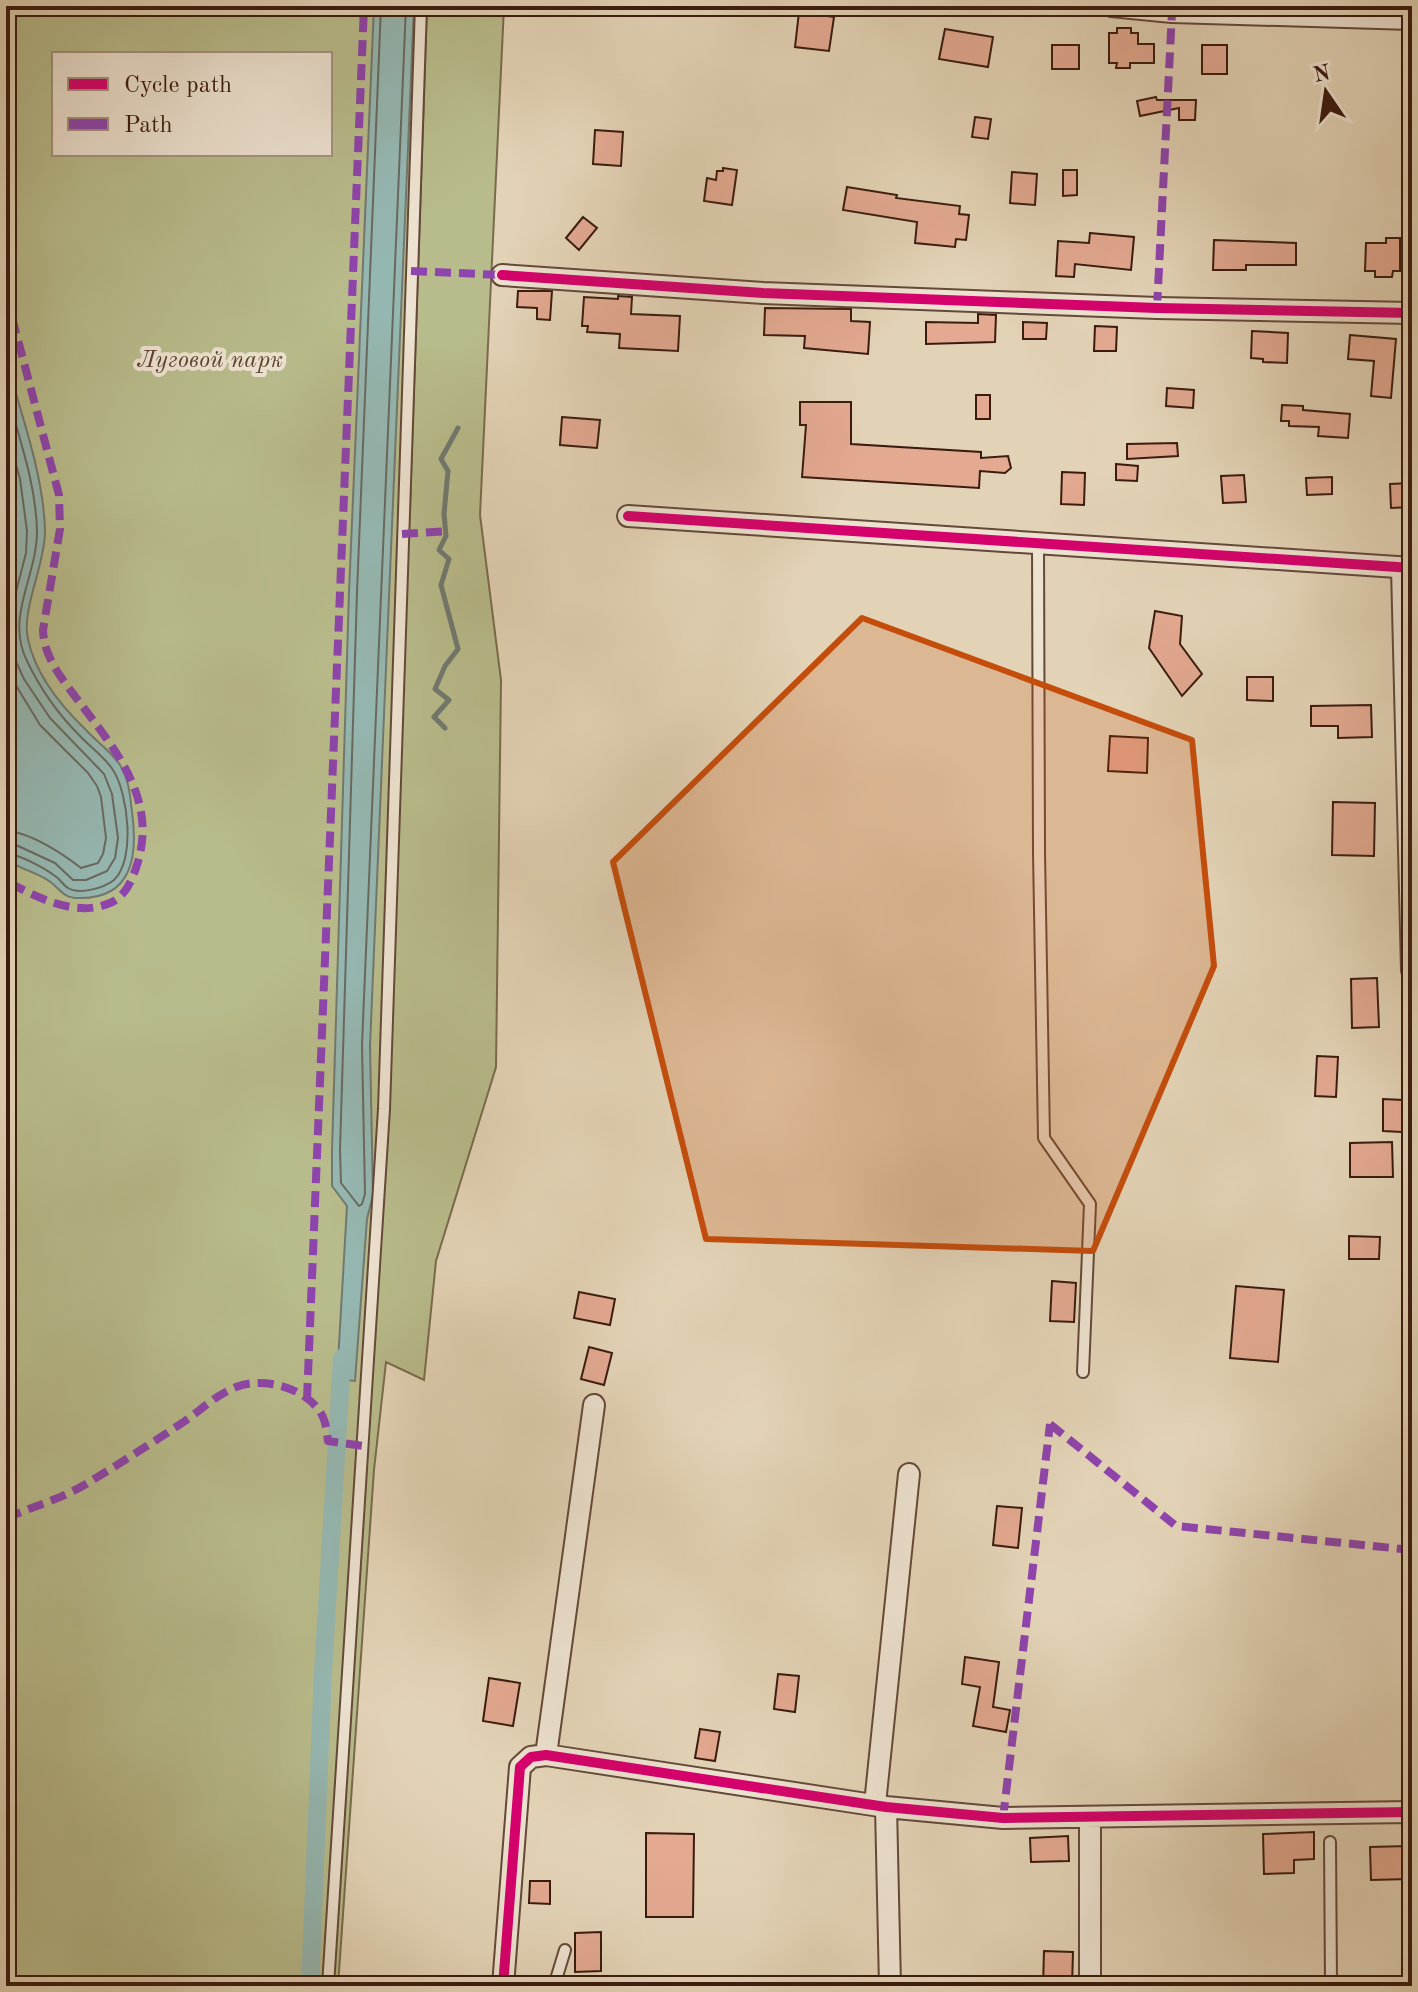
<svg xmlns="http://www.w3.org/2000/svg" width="1418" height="1992" viewBox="0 0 1418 1992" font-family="'Old Standard TT',serif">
<rect width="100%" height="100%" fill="#e3d3b6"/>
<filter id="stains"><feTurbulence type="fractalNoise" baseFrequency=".0025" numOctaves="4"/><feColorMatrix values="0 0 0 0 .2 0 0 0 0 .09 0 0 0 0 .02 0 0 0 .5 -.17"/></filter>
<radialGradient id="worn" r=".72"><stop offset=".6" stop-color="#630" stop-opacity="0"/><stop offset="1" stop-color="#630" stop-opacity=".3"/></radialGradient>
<path fill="#b8bb8b" stroke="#796b4c" stroke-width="2" fill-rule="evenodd" d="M6 6H424L410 507 427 6H504L480 515 501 680 496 1067 436 1261 424 1380 386 1362 374 1470 338 1986H6ZM54 54H330V154H54Z"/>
<path fill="#95b7b1" stroke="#717970" stroke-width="2" d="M374 6H414L370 1046 373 1195 367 1219 355 1381 337 1379 347 1206 332 1186V1150L349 592Z
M6 360C21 413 44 476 45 532 45 565 21 610 28 639 35 673 61 706 86 730 97 742 111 751 120 765 129 780 130 795 132 812 138 855 133 899 79 898 62 898 61 889 49 881 36 872 19 869 6 859Z"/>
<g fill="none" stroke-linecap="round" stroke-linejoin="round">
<path stroke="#686960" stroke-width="2" d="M381 6 357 592 340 1150 341 1183 359 1206 362 1204 365 1194 362 1045 406 6
M6 389C18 435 36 483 37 531 37 577 5 617 27 661 40 688 58 714 79 735 90 747 104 756 113 770 128 793 136 859 114 880 104 888 79 895 68 888 63 885 60 879 55 876 43 867 20 855 6 853
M6 428 20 479 27 531 26 553 7 627 13 655 24 679 50 718 104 774 112 794 118 838 115 858 107 871 86 880H73L55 863 16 845 6 843
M6 474C16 510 16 545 6 581
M6 669 40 725 88 773 97 786 101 797 106 838 103 854 98 863 81 868C63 854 30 832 6 831"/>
<path stroke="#717970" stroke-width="5" d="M445 728 434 717 449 700 435 689 445 666 458 649 441 585 449 559 439 550 446 536 444 514 448 471 441 459 458 428"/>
<path stroke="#95b7b1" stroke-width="18" d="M310 1986 323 1672 342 1358"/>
</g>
<path fill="#e3a991" stroke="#3a1b0e" stroke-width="2" d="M799 12 834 17 829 51 795 47Z
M1117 28H1131V33H1138V44H1154V63H1130V68H1116L1117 63H1109V33H1117Z
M945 29 993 37 988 67 939 59Z
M1052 45H1079V69H1052Z
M1202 45H1227V74H1202Z
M1156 97 1157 100H1196L1195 120H1179V108L1140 116 1137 101Z
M975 117 991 119 988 139 972 137Z
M595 130 623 132 621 166 593 164Z
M723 168 737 170 732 205 704 201 707 178 716 180 717 171H723Z
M1063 170H1077V195L1063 196Z
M1012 172 1037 174 1035 205 1010 203Z
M847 187 897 195 896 198 960 206 959 214 969 215 966 240 956 239 955 247 915 243 917 222 843 210Z
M583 217 597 228 579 250 566 238Z
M1090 233 1134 237 1131 270 1075 264 1074 277 1056 276 1058 241 1089 243Z
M1386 238H1400V271H1393L1392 277H1375V271H1365L1366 243H1386Z
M1214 240 1296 243V265H1246V270H1213Z
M518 291H552L550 320 537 319V308L517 307Z
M618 296 632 297 631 314 680 316 678 351 619 348 620 334 587 332 588 326H582L584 297 618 299Z
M765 308 851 309V321L870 322 868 354 804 348 805 336 764 335Z
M978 314 996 315 995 342 926 344V322L978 323Z
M1023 322 1047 323 1046 339H1023Z
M1095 326 1117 327 1116 351H1094Z
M1252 331 1288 333 1287 363 1263 362V359L1251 358Z
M1350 335 1396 339 1391 398 1371 396 1374 361 1348 359Z
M1167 388 1194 390 1193 408 1166 406Z
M976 395H990V419H976Z
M800 402H851V444L981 452V458L1008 456 1011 468 1005 473 980 471 979 488 802 477 806 425H800Z
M1282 405 1303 406V410L1350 414 1348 438 1318 436 1319 427 1289 426V421H1281Z
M562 417 600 420 597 448 560 445Z
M1177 443 1178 456 1127 459V444Z
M1116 464 1138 466 1137 481 1116 480Z
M1062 472 1085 473 1084 505 1061 504Z
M1244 475 1246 502 1223 503 1221 476Z
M1332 477V494L1307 495 1306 478Z
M1412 483V507L1391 508 1390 484Z
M1155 611 1182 616 1180 644 1202 674 1182 696 1149 648Z
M1247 677H1273V701L1247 700Z
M1371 705 1372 737 1338 738V726H1311V706Z
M1110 736 1148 738 1147 773 1108 771Z
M1333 802 1375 803 1374 856 1332 855Z
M1377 978 1379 1027 1352 1028 1351 979Z
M1317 1056 1338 1057 1336 1097 1315 1096Z
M1383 1099 1403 1100 1402 1132 1383 1131Z
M1392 1142 1393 1177H1350V1143Z
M1349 1236 1380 1237 1379 1259H1349Z
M1052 1281 1076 1283 1074 1322 1050 1321Z
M1236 1286 1284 1290 1278 1362 1230 1358Z
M579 1292 615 1299 610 1325 574 1318Z
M589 1347 612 1353 604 1385 581 1379Z
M997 1506 1022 1508 1018 1548 993 1545Z
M965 1657 999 1662 993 1707 1010 1710 1006 1732 973 1726 980 1687 962 1684Z
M778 1674 799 1676 795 1712 774 1709Z
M489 1678 520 1683 513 1726 483 1721Z
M700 1729 720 1732 715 1761 695 1758Z
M1314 1832V1859L1294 1860V1873L1264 1874 1263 1834Z
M646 1833 694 1834 693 1917H646Z
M1068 1836 1069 1861 1031 1862 1030 1838Z
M1408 1846 1409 1879 1371 1880 1370 1847Z
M530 1881H550V1904L529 1903Z
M601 1932V1971L575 1972V1933Z
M1044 1951 1073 1952 1072 1986H1043Z"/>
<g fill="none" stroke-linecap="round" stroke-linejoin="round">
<defs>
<path id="service" d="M1038 543 1039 853 1044 1138 1090 1204 1083 1372
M1330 1842 1331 1986
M328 1986 384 1109 421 6
M554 1986 565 1950"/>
<path id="minor" d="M1111 6 1172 12 1412 19
M502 275 763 293 1157 308 1412 313
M628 516 1412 568
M1402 568 1412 970
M546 1755 594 1405
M875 1804 909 1474
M886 1807 890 1986
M1090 1817V1986
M503 1986 520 1767 531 1757 546 1755 886 1807 1003 1818 1412 1812"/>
</defs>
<use href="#service" stroke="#644938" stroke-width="14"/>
<use href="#minor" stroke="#644938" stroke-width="24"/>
<use href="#service" stroke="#ede2d0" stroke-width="10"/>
<use href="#minor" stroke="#ede2d0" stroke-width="20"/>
<path stroke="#8e44ad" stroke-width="8" stroke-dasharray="16 8" stroke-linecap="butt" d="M6 26 16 6
M411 271 502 275
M6 295 59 495 60 529 43 630C44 656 59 675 74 695 112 746 159 797 137 865 132 880 126 896 110 903 76 918 36 897 6 881
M1157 308 1172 12
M402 534 449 531
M307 1399 364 6
M1050 1424 1176 1526 1412 1550
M6 1518C32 1507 61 1499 86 1484 119 1464 152 1443 185 1421 202 1409 216 1395 236 1387 264 1376 309 1388 323 1417 326 1424 327 1433 328 1441L363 1446
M1003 1818 1050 1424"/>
<defs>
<path id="cycleway" d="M502 275 763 293 1157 308 1412 313
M628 516 1412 568
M503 1986 520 1767 531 1757 546 1755 886 1807 1003 1818 1412 1812"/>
</defs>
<use href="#cycleway" stroke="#ede2d0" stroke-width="15"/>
<use href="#cycleway" stroke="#d6006c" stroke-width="10"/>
</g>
<path fill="#c54d0c" fill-opacity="0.2" stroke="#c54d0c" stroke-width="6" stroke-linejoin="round" d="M862 618 1192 740 1214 966 1093 1251 706 1239 613 862Z"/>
<g text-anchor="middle" stroke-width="8" stroke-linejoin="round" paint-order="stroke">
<g font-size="24" font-style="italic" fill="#5a432d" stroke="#ede2d0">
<text x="210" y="367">Луговой парк</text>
</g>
</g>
<rect width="1418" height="1992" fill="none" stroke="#e3d3b6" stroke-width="32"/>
<rect x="8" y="8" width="1402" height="1976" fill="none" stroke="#3a1b0e" stroke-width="4"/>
<rect x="16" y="16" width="1386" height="1960" fill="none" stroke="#3a1b0e" stroke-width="2"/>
<rect x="52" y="52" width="280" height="104" fill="#ede2d0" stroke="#a59282" stroke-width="2"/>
<rect x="68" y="78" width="40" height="12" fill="#d6006c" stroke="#a59282" stroke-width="2"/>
<text x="124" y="92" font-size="24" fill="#3a1b0e">Cycle path</text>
<rect x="68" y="118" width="40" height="12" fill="#8e44ad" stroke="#a59282" stroke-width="2"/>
<text x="124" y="132" font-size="24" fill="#3a1b0e">Path</text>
<g transform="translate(1326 92) rotate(347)" stroke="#ede2d0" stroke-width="6" paint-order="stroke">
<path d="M0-6L14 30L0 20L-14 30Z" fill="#3a1b0e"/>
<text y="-12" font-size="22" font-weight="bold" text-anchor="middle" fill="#3a1b0e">N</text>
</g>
<rect width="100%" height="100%" filter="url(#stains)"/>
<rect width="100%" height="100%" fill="url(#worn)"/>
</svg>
